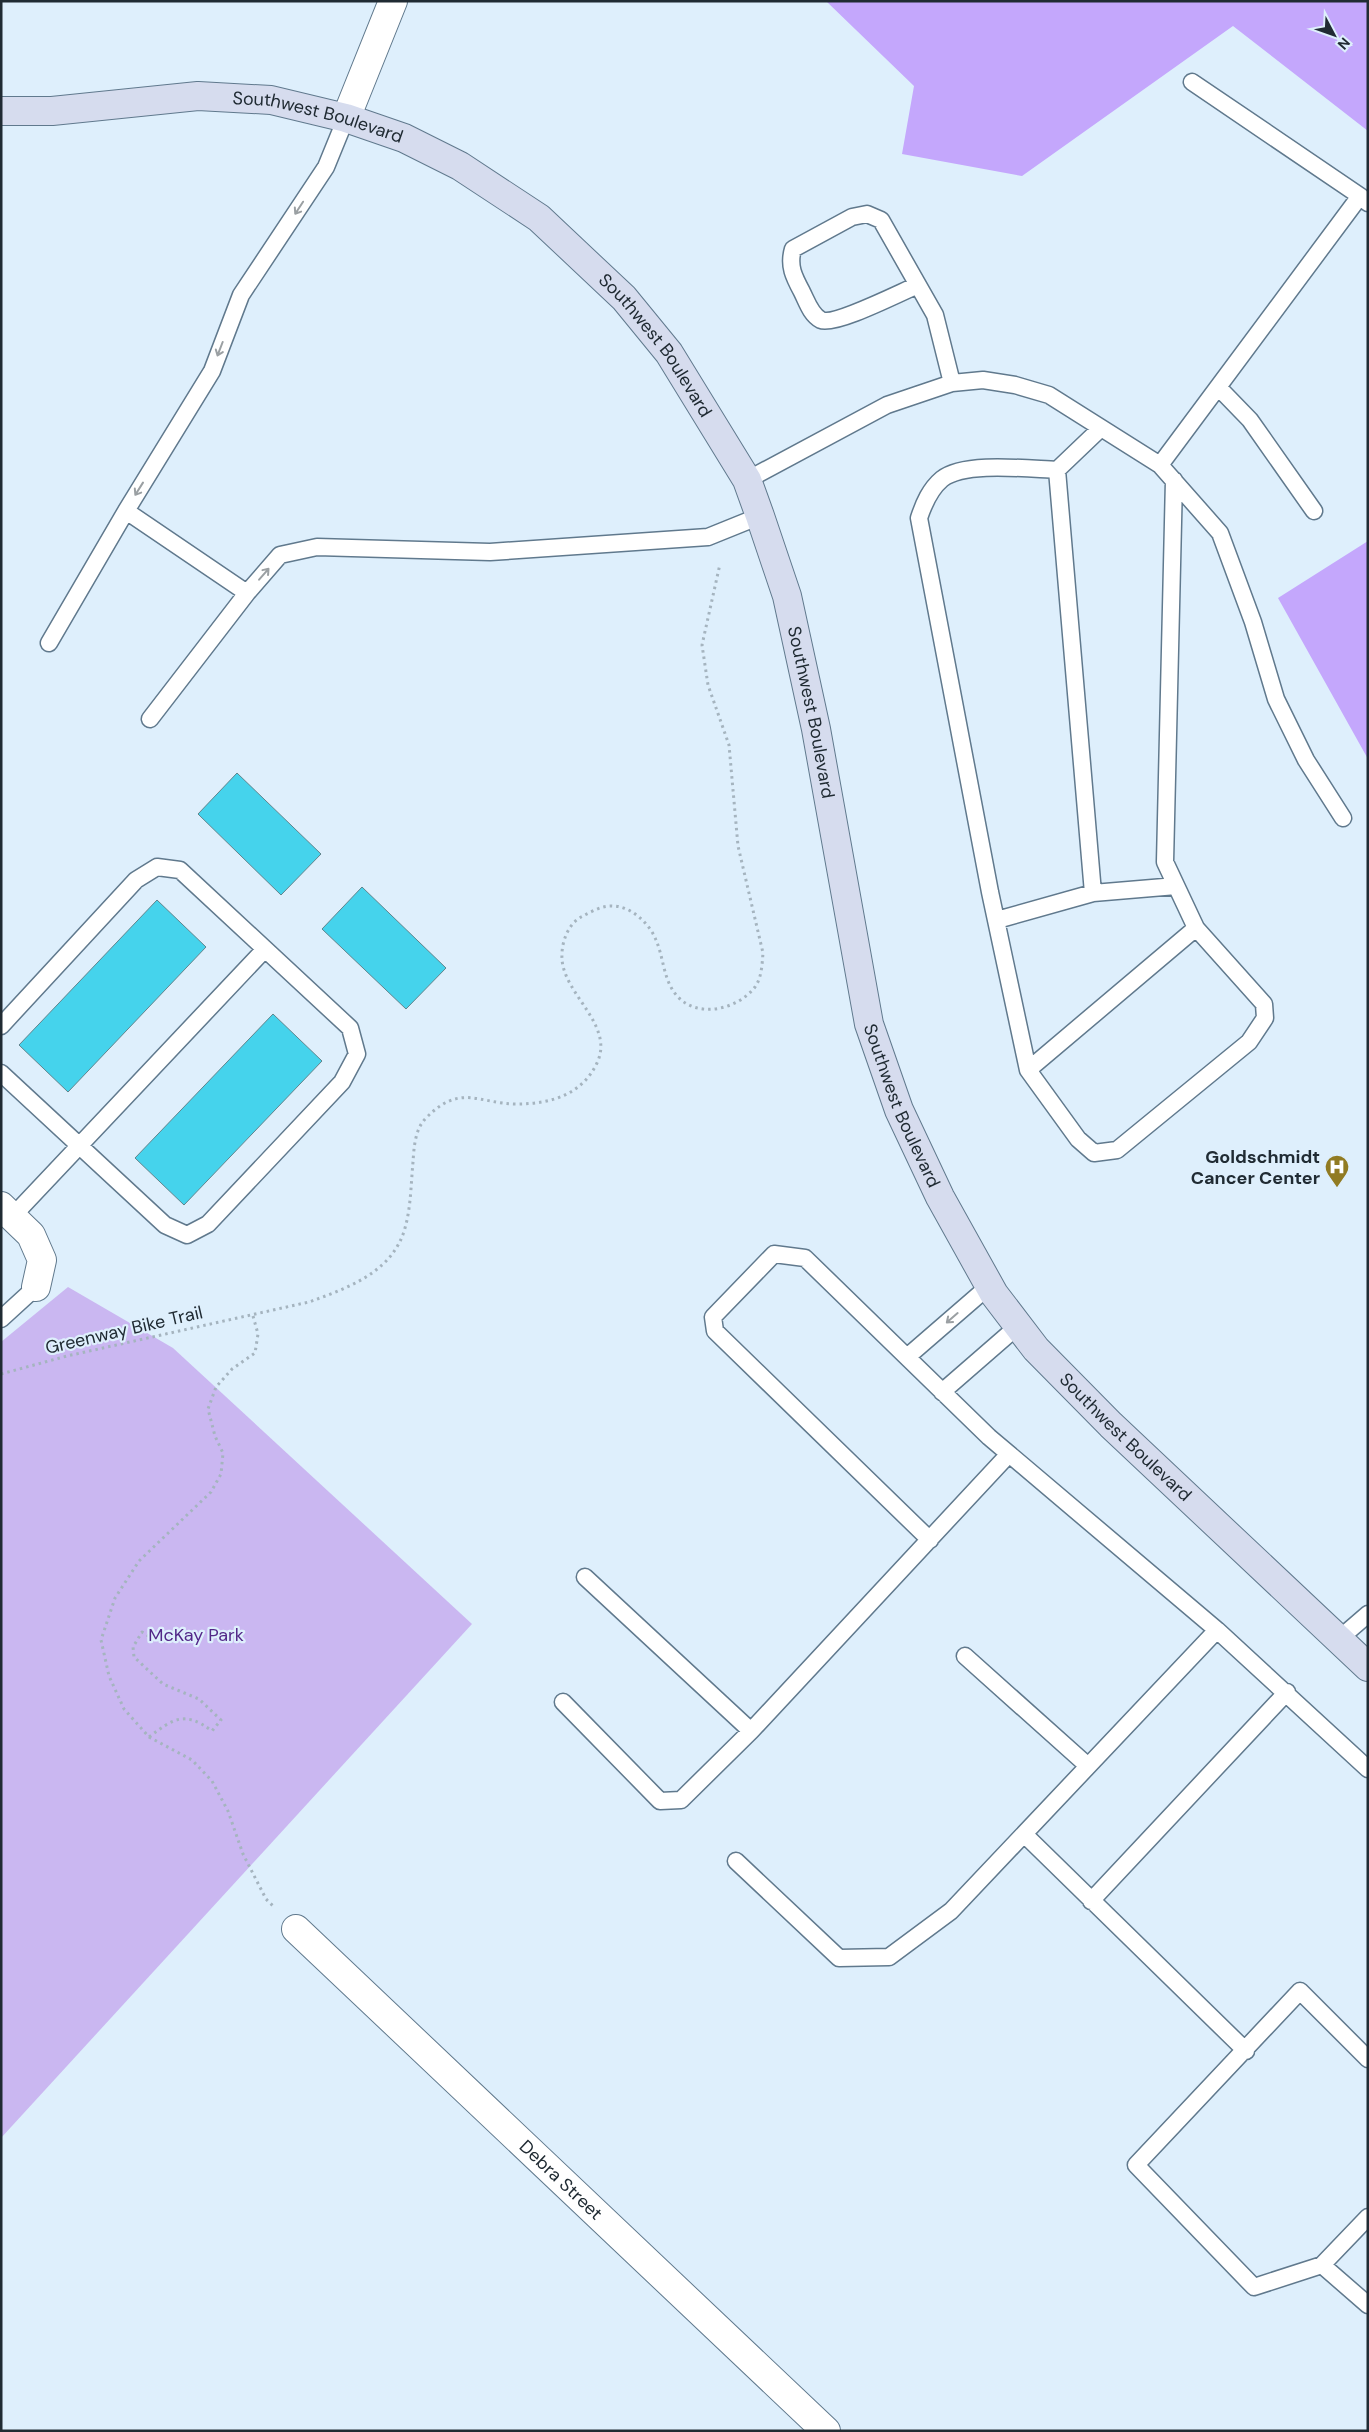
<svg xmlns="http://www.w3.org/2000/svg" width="1369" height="2432" viewBox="0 0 1369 2432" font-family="'DM Sans',sans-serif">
<rect width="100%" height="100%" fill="#deeffc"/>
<path fill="#cab7f1" d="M68 1287 173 1348 472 1624 1 2138V1342Z"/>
<path fill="#c4a7fc" d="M826 1H1368V131L1233 26 1022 176 902 154 914 86Z
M1368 541V759L1278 598Z"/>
<path fill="#45d3ec" stroke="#60848c" d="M237 773 321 854 281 895 198 814Z
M362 887 446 968 406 1009 322 929Z
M157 900 206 947 68 1092 19 1045Z
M273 1014 322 1061 184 1205 135 1158Z"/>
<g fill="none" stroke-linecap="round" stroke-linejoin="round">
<defs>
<path id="lane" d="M1192 82 1360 196
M346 118 326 167 241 295 212 371 126 511 247 593 280 555 317 547 490 552 708 537 760 516
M918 285C901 292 835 326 821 320 811 315 807 302 802 292 794 277 788 266 793 249L852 217 867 214 881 220 935 315 952 383
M1218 387 1250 420 1314 511
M1101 428 1057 470C1029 469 964 461 942 479 930 489 924 503 919 518L990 892 1028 1070 1078 1139 1094 1153 1117 1150 1249 1042 1265 1018 1264 1004 1196 928 1165 862 1174 480
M1160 465 1360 196 1368 203
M1057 470 1093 893 1176 886
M747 480 887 405 952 383 983 380 1015 385 1049 395 1160 465 1220 533 1253 622 1276 699 1306 760 1343 818
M49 643 126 511
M150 719 247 593
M997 920 1093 893
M1 1026 136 880 157 867 180 870 350 1028 357 1054 342 1082 208 1224 187 1235 165 1225 1 1073
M1028 1070 1196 928
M12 1217 265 949
M1 1319 36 1287
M907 1357 989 1286
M942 1392 1018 1326
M930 1540 715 1331 713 1317 774 1254 805 1258 989 1437 1217 1630 1368 1769
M585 1577 751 1731
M1339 1639 1368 1614
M965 1656 1088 1766
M563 1702 660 1801 681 1800 751 1731 1009 1454
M1024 1834 1246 2051
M736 1861 839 1958 889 1957 951 1911 1217 1630
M1091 1901 1287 1692
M1368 2059 1300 1991 1136 2165 1254 2287 1322 2265 1368 2217
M1322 2265 1368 2305"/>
<g id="street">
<path d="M346 118 393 1"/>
<path d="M1 1206 31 1235 42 1260 36 1287"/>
<path id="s1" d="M296 1929 826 2431"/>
</g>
<g id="secondary">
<path id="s2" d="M1 111H52L198 96 271 100 346 118 404 138 460 166 539 218 624 298 669 353 747 480 760 516 787 596 816 729 869 1024 899 1110 940 1197 994 1294 1036 1349 1111 1425 1368 1667"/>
</g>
</defs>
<use href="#lane" stroke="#60798d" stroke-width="19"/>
<use href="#street" stroke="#60798d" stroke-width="30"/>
<use href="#secondary" stroke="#60798d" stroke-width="30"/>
<path stroke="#a5b4bf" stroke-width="3" stroke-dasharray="2.5 4" stroke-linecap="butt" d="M253 1316 258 1334 255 1353 232 1369 216 1387 208 1409 215 1436 223 1453 221 1474 211 1492 139 1561 115 1598 101 1640 109 1676 124 1709 149 1737 192 1760 212 1781 228 1811 243 1854 266 1899 274 1907
M1 1374 67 1356 309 1302C348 1288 393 1272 405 1228 411 1207 411 1183 413 1162 414 1147 415 1128 427 1117 461 1083 479 1104 517 1104 550 1104 582 1095 597 1063 615 1025 564 995 562 959 561 944 567 925 581 917 591 912 602 905 613 906 631 906 650 924 656 940 664 958 663 981 678 997 699 1019 738 1009 755 987 762 977 762 964 763 953L738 846 729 745 708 685 702 645 720 564
M149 1737C173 1719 184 1710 212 1731L221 1720 199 1699 163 1684 134 1657 133 1647 142 1632 155 1640 159 1633"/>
<use href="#lane" stroke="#fff" stroke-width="16"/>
<use href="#street" stroke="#fff" stroke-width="28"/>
<use href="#secondary" stroke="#d6dcee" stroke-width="28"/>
</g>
<defs><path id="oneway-shaft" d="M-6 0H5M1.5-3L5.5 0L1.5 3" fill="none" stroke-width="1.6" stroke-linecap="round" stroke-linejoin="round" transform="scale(1.25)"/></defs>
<g stroke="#9ba0a3">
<use href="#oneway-shaft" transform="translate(299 208) rotate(123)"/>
<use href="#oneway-shaft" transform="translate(220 349) rotate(111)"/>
<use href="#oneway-shaft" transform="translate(139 489) rotate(122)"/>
<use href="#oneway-shaft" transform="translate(264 574) rotate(-49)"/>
<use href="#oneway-shaft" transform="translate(952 1318) rotate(139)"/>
</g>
<defs>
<symbol id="hospital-pin" viewBox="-11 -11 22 30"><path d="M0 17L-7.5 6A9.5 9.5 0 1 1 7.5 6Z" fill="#917b22" stroke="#deeffc"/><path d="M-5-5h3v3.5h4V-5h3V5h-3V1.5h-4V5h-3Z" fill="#fff"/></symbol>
</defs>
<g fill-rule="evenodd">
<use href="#hospital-pin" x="1323" y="1153" width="28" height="38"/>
</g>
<g text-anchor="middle" stroke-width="4.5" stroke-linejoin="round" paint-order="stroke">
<g font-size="18" fill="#202b33" stroke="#deeffc">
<text dy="6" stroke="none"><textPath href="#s2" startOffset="320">Southwest Boulevard</textPath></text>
<text dy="6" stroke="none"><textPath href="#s2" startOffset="740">Southwest Boulevard</textPath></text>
<text dy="6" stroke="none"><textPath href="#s2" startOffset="1145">Southwest Boulevard</textPath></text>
<text dy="6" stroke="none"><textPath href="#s2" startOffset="1550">Southwest Boulevard</textPath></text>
<text transform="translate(124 1330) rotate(-13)" y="6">Greenway Bike Trail</text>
<text dy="6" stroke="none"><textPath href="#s2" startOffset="1955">Southwest Boulevard</textPath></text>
<text dy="6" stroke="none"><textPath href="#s1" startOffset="365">Debra Street</textPath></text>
</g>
<g font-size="18" font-weight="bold" fill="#202b33" stroke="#deeffc" text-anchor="end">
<text x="1320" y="1163">Goldschmidt<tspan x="1320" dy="21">Cancer Center</tspan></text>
</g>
<g font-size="18" fill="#522788" stroke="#deeffc">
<text x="196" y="1641">McKay Park</text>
</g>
</g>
<rect width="1369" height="2432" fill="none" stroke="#202b33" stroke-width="5"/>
<g transform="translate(1334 35) rotate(131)" stroke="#deeffc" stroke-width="4" paint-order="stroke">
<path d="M0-4L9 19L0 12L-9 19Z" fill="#202b33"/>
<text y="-8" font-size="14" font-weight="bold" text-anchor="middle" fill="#202b33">N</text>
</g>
</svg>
